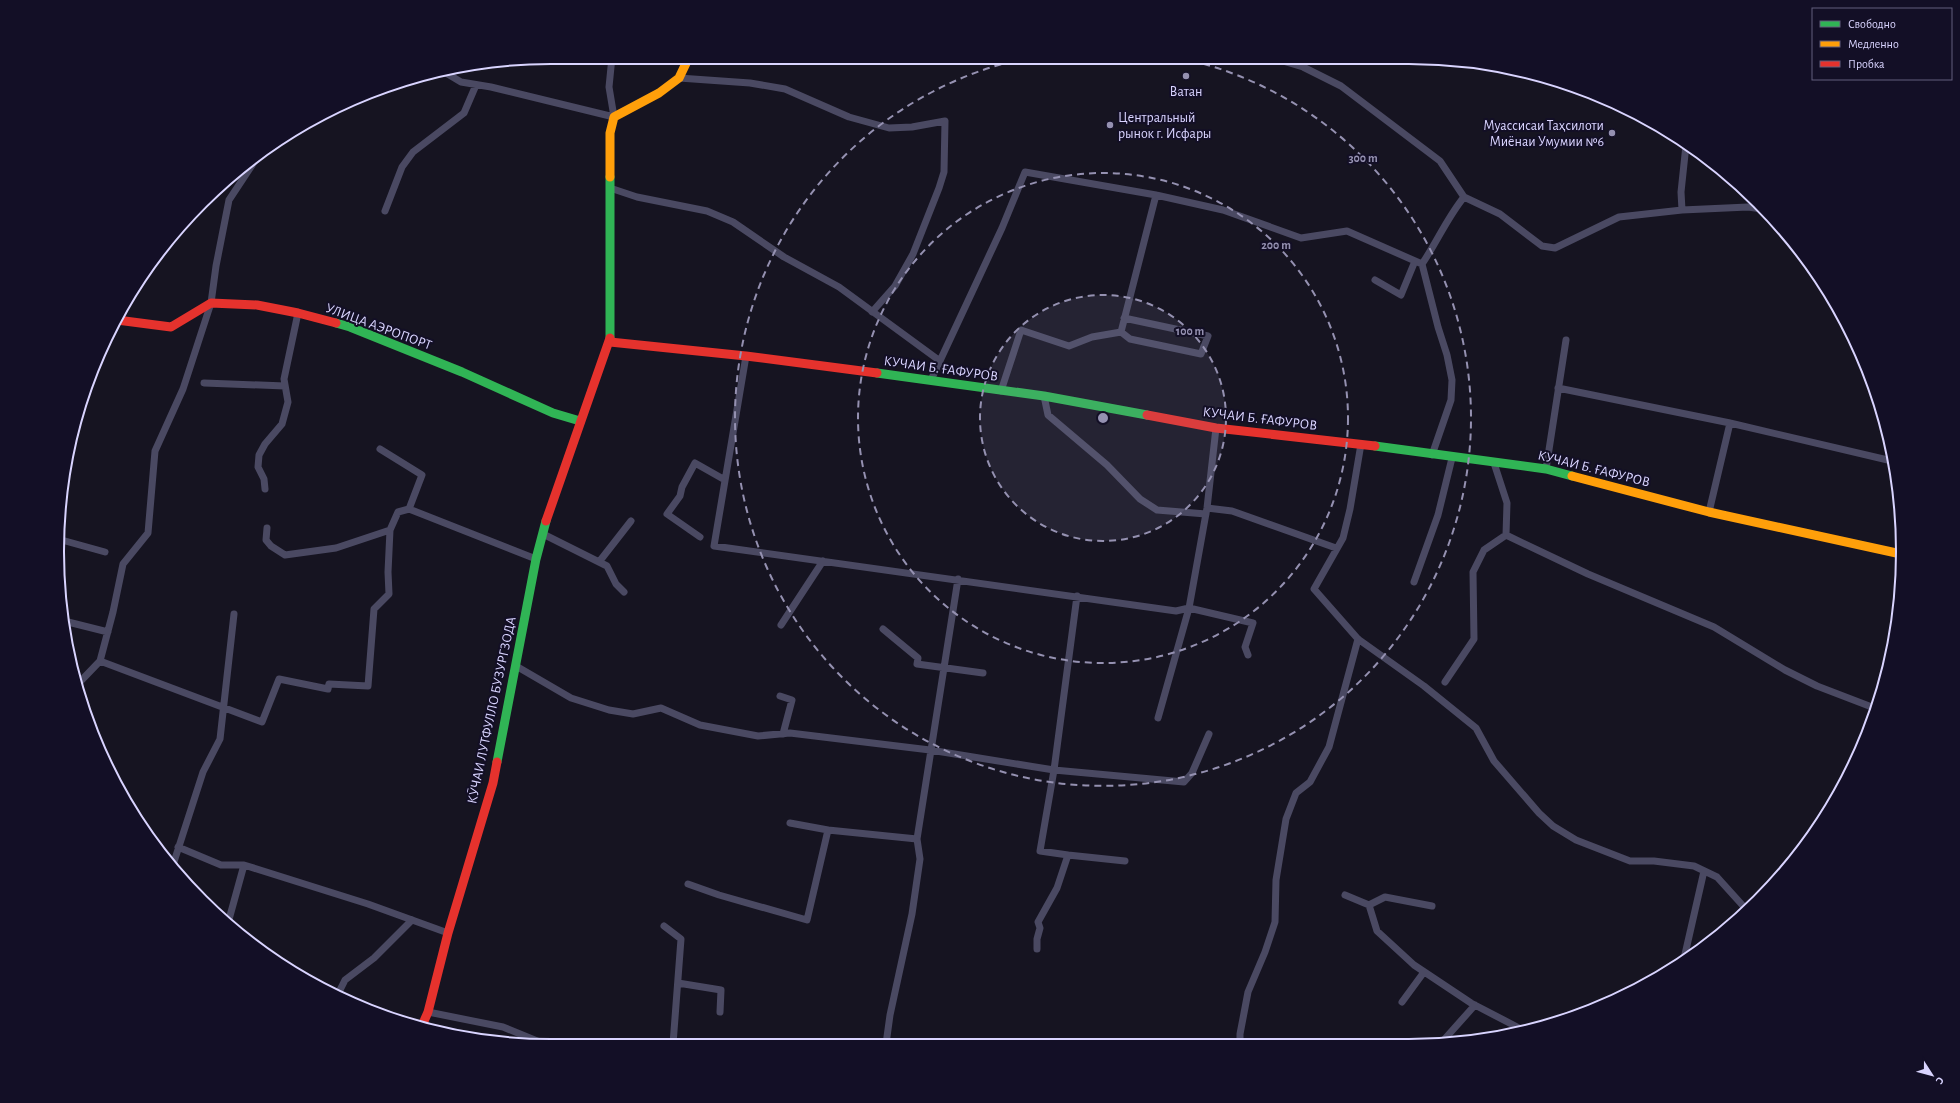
<svg xmlns="http://www.w3.org/2000/svg" width="1960" height="1103" viewBox="0 0 1960 1103" font-family="'Alegreya Sans',sans-serif">
<rect width="100%" height="100%" fill="#161421"/>
<g fill="none" stroke-linecap="round" stroke-linejoin="round">
<path stroke="#4a4962" stroke-width="7" d="M601 57 611 61
M1276 59 1303 67 1341 86 1440 161 1464 197
M441 70 461 82 491 87 614 117 609 87 612 57
M679 78 750 83 785 89 849 117 889 128 912 127 945 121 944 172 939 188 913 254 895 286 872 312
M610 188 637 197 707 211 733 222 784 257 839 287 940 361
M1682 210 1681 192 1686 145
M385 211 402 167 413 152 464 113 476 85
M1422 264C1437 242 1447 218 1464 197L1500 214 1542 246 1555 248 1619 217 1682 210 1748 207 1762 209
M1422 264 1438 327 1447 355 1452 380 1451 400 1432 455
M1375 280 1401 295 1415 261
M1121 332 1130 339 1201 354 1208 336 1124 318
M746 356 714 546 1176 611 1189 608 1207 508 1216 428
M931 380 1002 228 1025 172 1156 195 1223 210 1301 238 1347 231 1422 264
M204 383 285 386
M1558 388 1730 423 1892 461
M1001 391 1021 330 1069 346 1092 337 1121 332 1156 195
M1044 396 1048 415 1107 465 1140 499 1157 510 1206 514
M1361 444 1350 509 1343 538 1314 589 1358 639 1424 686 1476 728 1494 761 1539 813 1553 826 1576 840 1630 861H1654L1694 866 1717 877 1745 908
M380 449 422 475 409 509
M1546 469 1566 340
M265 489 264 479 258 467 259 455 265 444 282 424 288 402 284 379 298 313
M1207 508 1232 511 1336 548
M1709 512 1730 423
M267 528 266 540 271 546 285 555 336 548 390 530 398 512 409 509 536 559
M543 534 607 566 616 584 624 592
M1506 535 1588 574 1714 627 1785 670 1817 686 1877 709
M700 537 667 514 680 496 682 487 695 463 725 480
M58 539 105 552
M599 562 631 521
M1414 582 1438 515 1452 458
M64 621 108 632
M781 625 823 561
M883 629 918 658 917 664 983 673
M100 661 262 722 279 679 328 689 329 684 368 686 374 609 389 594 388 572 390 530
M516 666 571 698 609 710 633 714 661 708 700 725 758 736 790 733 930 750 1054 770 1184 782 1192 773 1209 734
M1445 682 1474 639 1473 572 1484 550 1506 535 1507 503 1494 463
M76 686 100 661 113 612 123 564 148 533 155 451 183 389 211 303 216 266 229 200 260 153
M780 696 792 700 783 734
M1158 718 1189 608 1253 623 1245 647 1248 655
M790 823 828 830 917 839
M178 847 221 865H244L368 904 448 933
M1068 855 1125 861
M172 868 203 772 220 739 234 614
M688 884 719 895 807 920 828 830
M1345 895 1369 905 1377 931 1414 965 1471 1003 1521 1029
M1369 905 1385 897 1432 906
M228 923 244 865
M664 926 681 939 673 1044
M1037 949V939L1040 928 1038 922 1057 888 1068 855 1040 851 1054 770 1077 596
M1683 963 1704 871
M678 983 721 990 720 1012
M338 994 345 980 374 958 412 920
M1402 1002 1424 972
M428 1012 503 1027 547 1045
M1442 1042 1475 1005
M1240 1043V1034L1248 992 1265 952 1275 922 1276 880 1286 819 1296 793 1310 782 1329 747 1358 639
M886 1044 890 1015 912 914 920 859 917 839 958 579"/>
<path stroke="#30b455" stroke-width="9" d="M610 177V338
M336 323 350 327 462 372 553 413 580 421
M877 373 1044 396 1147 415
M1375 446 1546 469 1572 476
M497 762 536 559 546 521"/>
<path stroke="#ff9f0a" stroke-width="9" d="M610 177V133L614 117 659 93 679 78 689 57
M1572 476 1709 512 1901 554"/>
<path stroke="#e5322d" stroke-width="9" d="M117 320 171 327 211 303 257 305 298 313 336 323
M610 342 746 356 877 373
M1147 415 1216 428 1375 446
M546 521 610 338
M421 1028 428 1012 448 933 493 783 497 762"/>
</g>
<circle cx="1103" cy="418" r="123" fill="#9591b1" fill-opacity=".12"/>
<g fill="none" stroke="#9591b1" stroke-width="2" stroke-dasharray="7 5">
<circle cx="1103" cy="418" r="123"/>
<circle cx="1103" cy="418" r="245"/>
<path d="M1180 58A368 368 0 1 1 1026 58"/>
</g>
<g fill="#9591b1" stroke="#130f26" stroke-width="1.5">
<circle cx="1186" cy="76" r="4"/>
<circle cx="1110" cy="125" r="4"/>
<circle cx="1612" cy="133" r="4"/>
</g>
<g text-anchor="middle" stroke-width="4" stroke-linejoin="round" paint-order="stroke">
<g font-size="14" fill="#d9d4ff" stroke="#130f26">
<text x="1186" y="96">Ватан</text>
<text x="1118" y="122" text-anchor="start">Центральный<tspan x="1118" dy="16">рынок г. Исфары</tspan></text>
<text x="1604" y="130" text-anchor="end">Муассисаи Таҳсилоти<tspan x="1604" dy="16">Миёнаи Умумии №6</tspan></text>
</g>
<g font-size="14" fill="#d9d4ff" stroke="#130f26">
<text transform="translate(379 326) rotate(20)" y="5">УЛИЦА АЭРОПОРТ</text>
<text transform="translate(941 368) rotate(8)" y="5">КУЧАИ Б. ҒАФУРОВ</text>
<text transform="translate(1260 418) rotate(7)" y="5">КУЧАИ Б. ҒАФУРОВ</text>
<text transform="translate(1594 468) rotate(14)" y="5">КУЧАИ Б. ҒАФУРОВ</text>
<text transform="translate(491 710) rotate(-78)" y="5">КӮЧАИ ЛУТФУЛЛО БУЗУРГЗОДА</text>
</g>
</g>
<path d="M0 0H1960V1103H0ZM551 64H1409A487 487 0 0 1 1896 551V552A487 487 0 0 1 1409 1039H551A487 487 0 0 1 64 552V551A487 487 0 0 1 551 64Z" fill="#130f26" fill-rule="evenodd"/>
<path fill="none" stroke="#d9d4ff" stroke-width="2" d="M551 64H1409A487 487 0 0 1 1896 551V552A487 487 0 0 1 1409 1039H551A487 487 0 0 1 64 552V551A487 487 0 0 1 551 64Z"/>
<circle cx="1103" cy="418" r="6" fill="#9591b1" stroke="#130f26" stroke-width="2"/>
<g font-size="12" text-anchor="middle" font-weight="bold" fill="#9591b1" stroke="#130f26" stroke-width="4" stroke-linejoin="round" paint-order="stroke">
<text x="1363" y="162">300 m</text>
<text x="1276" y="249">200 m</text>
<text x="1190" y="335">100 m</text>
</g>
<rect x="1812" y="8" width="140" height="72" fill="#130f26" stroke="#625e7d"/>
<rect x="1820" y="21" width="20" height="6" fill="#30b455" stroke="#625e7d"/>
<text x="1848" y="28" font-size="12" fill="#d9d4ff">Свободно</text>
<rect x="1820" y="41" width="20" height="6" fill="#ff9f0a" stroke="#625e7d"/>
<text x="1848" y="48" font-size="12" fill="#d9d4ff">Медленно</text>
<rect x="1820" y="61" width="20" height="6" fill="#e5322d" stroke="#625e7d"/>
<text x="1848" y="68" font-size="12" fill="#d9d4ff">Пробка</text>
<g transform="translate(1932 1075) rotate(126)" stroke="#130f26" stroke-width="3" paint-order="stroke">
<path d="M0-3L7 15L0 10L-7 15Z" fill="#d9d4ff"/>
<text y="-6" font-size="11" font-weight="bold" text-anchor="middle" fill="#d9d4ff">С</text>
</g>
</svg>
